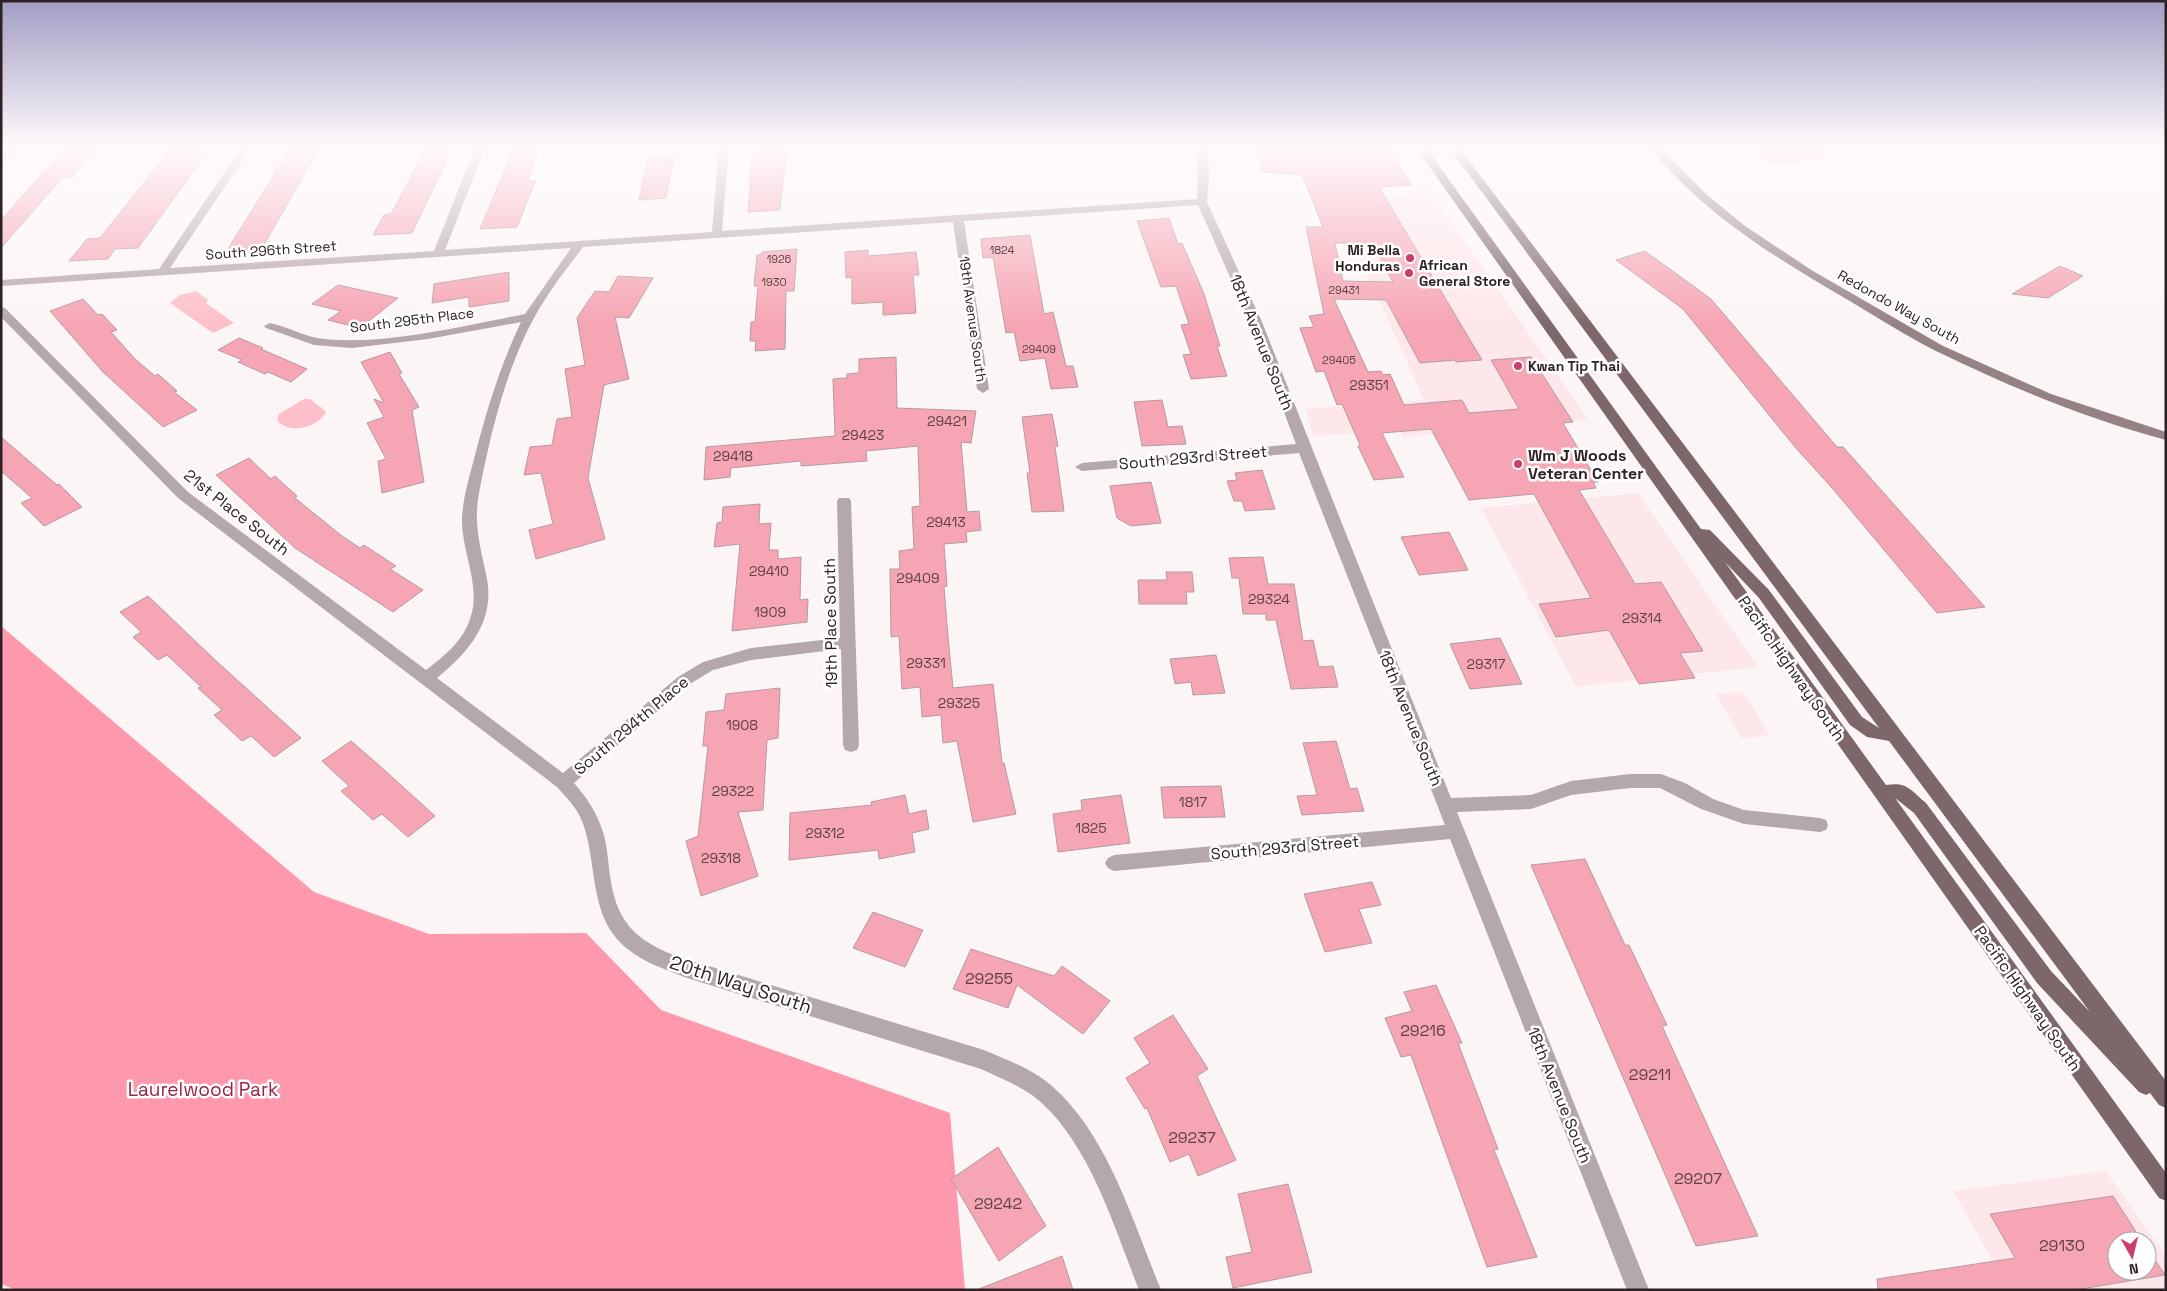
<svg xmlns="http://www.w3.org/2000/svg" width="2167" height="1291" viewBox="0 0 2167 1291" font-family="'Space Grotesk',sans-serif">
<rect width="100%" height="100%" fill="#fcf5f6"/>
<path fill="#fee7ea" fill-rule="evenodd" d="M1428 188 1567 389 1588 420 1403 437 1400 430 1313 436 1305 409 1424 400 1333 198 1402 197Z
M1638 493 1758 667 1576 687 1481 508Z
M1744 692 1770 736 1741 738 1716 694Z
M2106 1171 2166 1256V1290H2009L1953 1191ZM2117 1241H2147V1271H2117Z"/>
<path fill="#fdbfca" d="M196 291 208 300 206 303 234 323 213 333 170 303 180 295Z
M304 399H310L326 412C318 428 288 435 277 420L279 414Z"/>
<path fill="#fd98ad" d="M1 626 314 892 429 934 586 933 661 1010 950 1113 965 1290H16L1 1284Z"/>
<path fill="#f6a5b4" stroke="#b69a9f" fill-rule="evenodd" d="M68 145H99L72 177 62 178 1 248V220Z
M174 145H198L194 151 206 150 198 162H200L138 248 115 249 108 259 69 261 87 239 100 238Z
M428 145H451L444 162H446L412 233 373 235 384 215 391 214Z
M515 145H540L528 181 536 180 517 227 480 229Z
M760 145H787L780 210 748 212 752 158Z
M1252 145H1316L1319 149 1385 145 1412 185 1379 187 1482 360 1456 362 1455 360 1420 363 1386 300 1334 299 1368 372 1381 371 1383 375 1390 374 1404 405 1462 400 1469 413 1519 409 1491 360 1531 357 1573 422 1563 423 1598 482H1593L1596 488 1579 490 1635 584 1661 582 1703 651 1680 653 1695 678 1639 684 1609 630 1556 637 1539 604 1591 598 1534 494 1469 500 1431 429 1382 433 1404 477 1374 480 1358 446 1360 445 1342 404 1337 405 1324 371 1316 372 1300 328 1314 327 1309 316 1324 314 1306 227H1323L1302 175 1261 172V162ZM1335 243H1372L1393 282 1343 281Z
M1750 145H1823V159L1769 163Z
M320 147 261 250 226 252 290 149Z
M674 156 666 198 639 200 648 158Z
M1169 218 1178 244 1182 243 1204 294 1220 346H1217L1227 376 1191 379 1183 355 1191 354 1181 325 1189 324 1176 286 1161 287 1137 221Z
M1030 235 1044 314 1053 312 1066 366H1073L1078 387 1051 389 1045 358 1020 361 1014 332 1006 333 993 257 983 258 981 239Z
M797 249 794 291H786L785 349 755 351 756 341H750L751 322H755L758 286H754L757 255H761L762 252Z
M868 250V256L916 252 919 275H913L916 313 883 315V302L852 304V277L846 278 845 252Z
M1645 251 1711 299 1837 447H1843L1985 607 1937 613 1833 489 1795 447 1683 309 1616 260Z
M2060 266 2083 276 2048 298 2012 294Z
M509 272V301L469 307V297L432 303 434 284Z
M618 276 653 278 629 318 615 317 629 379 604 385 588 478 605 539 536 559 529 530 553 524 541 473 524 475 530 447 552 445 557 419 572 417 565 369 585 365 577 318 595 291 609 292Z
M338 285 398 298 360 328 328 320 341 311 312 304Z
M83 299 98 315 102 314 117 330 111 332 135 359 155 376 158 374 177 391 174 392 197 410 163 427 102 371 50 311Z
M239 338 263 348 261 349 307 369 291 382 268 372 265 374 238 362 242 360 218 350Z
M390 352 402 373 399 374 419 407 412 410 424 482 382 493 378 461 386 459 367 423 384 417 374 399 384 403 361 362Z
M896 357 897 408 976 411 971 443 961 442 967 512 979 511 981 530 966 532 967 542 944 544 947 586 944 587 948 637 953 688 993 684 1002 763H1004L1016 814 973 822 957 741 943 743 941 715 922 717 920 687 902 689 899 636 891 637 890 569H900L899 551 914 549 912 507 920 506 918 446 866 451 867 461 801 466V461L731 468 730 477 704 480 706 447 835 436 833 379 847 378V374L859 373V359Z
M1162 400 1168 427 1182 426 1186 444 1142 446 1134 402Z
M1052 414 1058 446 1055 447 1064 511 1032 512 1027 473H1030L1022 417Z
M1 437 57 485 59 484 82 507 44 526 21 503 32 498 1 471Z
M249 458 271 479 275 476 297 496 295 498 342 536 360 548 364 545 396 566 390 569 423 590 393 612 295 548 216 475Z
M1262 470 1275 509 1245 511 1242 501H1234L1227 481 1237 480 1235 473Z
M1151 482 1161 523 1131 526 1117 518 1110 486Z
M760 504 759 524 771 523 769 550H778V559L801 557 800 600 808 599 807 622 732 631 740 544 714 547 717 523 722 522 723 507Z
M1449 532 1468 570 1419 575 1401 537Z
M1263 557 1268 584H1294L1303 641 1313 640 1319 667 1333 666 1338 687 1291 689 1276 620H1266V614H1243L1239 578H1232L1229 558Z
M1166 572H1192L1194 592H1186L1187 604H1139L1138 580H1167Z
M148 596 213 658 301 738 274 757 251 736 242 741 214 715 222 710 198 688 201 687 167 655 158 660 133 637 141 632 120 612Z
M1500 638 1522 684 1470 689 1450 644Z
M1216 655 1225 693 1193 695 1191 682 1175 684 1170 659Z
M780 688 778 738 767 740 763 810 738 812 758 876 701 896 686 841 698 836 708 746H703L706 712 724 710 726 694Z
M351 741 381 767 435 816 408 837 382 814 373 820 341 791 349 786 322 761Z
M1336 741 1350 789 1357 788 1364 811 1302 815 1297 796 1317 795 1303 743Z
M1221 786 1225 817 1164 818 1161 787Z
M905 795 909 814 926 810 929 829 912 833 915 852 879 859 878 850 789 860 790 813 872 805 871 802Z
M1121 795 1130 843 1058 852 1053 814 1082 810 1081 800Z
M1585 859 1625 945H1629L1667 1025 1662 1026 1758 1236 1696 1246 1531 865Z
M1372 882 1381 905 1359 909 1372 943 1325 952 1304 894Z
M873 912 923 930 905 967 853 948Z
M971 949 1054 976 1062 966 1110 1001 1083 1034 1017 985 1008 1008 953 989Z
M1436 985 1462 1043H1458L1498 1149 1494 1150 1537 1257 1487 1267 1411 1055 1401 1057 1385 1018 1412 1011 1404 992Z
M1173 1015 1208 1069 1197 1076 1236 1160 1198 1176 1189 1154 1170 1162 1147 1108 1145 1109 1126 1078 1150 1063 1134 1038Z
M998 1147 1046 1226 999 1261 951 1179Z
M1288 1184 1312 1272 1233 1288 1226 1257 1252 1252 1238 1194Z
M2113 1196 2142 1241H2117V1271H2147V1248L2165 1275 2075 1290H1878L1877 1279 2015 1258 1990 1214Z
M1062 1256 1073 1290H979V1289Z"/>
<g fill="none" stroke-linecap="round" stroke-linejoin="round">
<path fill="#b5a8aa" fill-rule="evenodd" d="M15 145H25L1 164V156Z
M243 145H253L170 268 434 251 476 145H486L445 250 712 232 719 145H729L722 231 1197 199 1198 145H1208L1209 177 1207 202 1262 322 1451 798 1531 795 1571 781 1630 774H1661L1685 783 1713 799 1744 810 1820 818 1826 820 1828 825 1826 830 1820 832 1744 824 1701 809 1660 788H1630L1571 795 1531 809 1457 812 1649 1290H1627L1450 839 1114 871 1108 868 1105 863 1108 858 1114 855 1445 825 1299 453 1082 471 1075 467 1082 463 1296 444 1250 322 1198 205 964 221 989 389 983 393 977 389 953 222 583 247C568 267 552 287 539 309 507 364 491 431 479 493 473 526 481 548 487 579 495 622 468 653 437 678L563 773 678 677 703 662 751 648 840 638 837 501 839 498H849L851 501 859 745 857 750 851 752 845 750 843 745 841 649 751 660 713 670 688 685 574 783C587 798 597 813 603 832 608 848 608 866 611 882 618 924 638 941 676 956L984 1050C1007 1060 1033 1069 1052 1086 1108 1135 1133 1222 1161 1290H1139C1114 1227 1088 1137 1032 1095 1016 1084 998 1077 981 1069L684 977C665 969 645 963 629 950 587 918 599 865 582 821 577 808 566 797 557 787L178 498 1 317V307L5 308 188 492 426 670C443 657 463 641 470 619 482 586 461 552 462 518 463 498 469 478 474 459 486 412 500 366 521 322L428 339 352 348 314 345 266 328 264 326 270 323C286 326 301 335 317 338 380 347 462 326 525 314L571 248 1 286V280L159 269Z"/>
<path fill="#958285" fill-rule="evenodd" d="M1648 145H1658L1706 194 1745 226 1813 271 1943 346 2051 394 2166 432V440C2087 419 2010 387 1936 351 1906 336 1877 317 1848 300 1776 258 1700 212 1648 145Z"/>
<path fill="#7d676b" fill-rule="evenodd" d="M1414 145H1424L1701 529 1710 530 1769 590 1862 717 1879 728 1447 145H1457L2166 1081V1108L2159 1105 2150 1093 2146 1095 2139 1092 2037 983 1914 813 1895 798 2166 1173V1201L2159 1198ZM1725 562 1759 598 1850 725 1867 737 1889 741 2090 1012 2051 971 1926 803C1910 790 1908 782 1886 785Z"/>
</g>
<linearGradient id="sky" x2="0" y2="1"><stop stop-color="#a39cc4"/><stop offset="0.45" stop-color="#fefafb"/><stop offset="1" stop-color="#fefafb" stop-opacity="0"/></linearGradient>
<rect width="2167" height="325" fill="url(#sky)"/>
<g fill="#cc3e67" stroke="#fff" stroke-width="2">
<circle cx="1410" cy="258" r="5"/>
<circle cx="1409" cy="273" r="5"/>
<circle cx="1518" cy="366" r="5"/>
<circle cx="1518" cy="464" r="5"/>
</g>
<g text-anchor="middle" stroke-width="5" stroke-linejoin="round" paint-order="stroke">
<g font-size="11" fill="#5e4247">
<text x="1002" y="254">1824</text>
<text x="779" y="263">1926</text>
<text x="774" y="286">1930</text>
<text x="1344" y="294">29431</text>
<text x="1039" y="353">29409</text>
<text x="1339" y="364">29405</text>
</g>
<g font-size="14" fill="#2c2123" stroke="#fff">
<text transform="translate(271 250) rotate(-4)" y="5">South 296th Street</text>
<text transform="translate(1899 307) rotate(29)" y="5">Redondo Way South</text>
<text transform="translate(973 319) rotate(82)" y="5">19th Avenue South</text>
<text transform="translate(412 320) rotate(-7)" y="5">South 295th Place</text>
</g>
<g font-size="14" font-weight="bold" fill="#2c2123" stroke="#fff" text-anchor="start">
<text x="1400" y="255" text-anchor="end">Mi Bella<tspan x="1400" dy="16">Honduras</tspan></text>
<text x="1419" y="270">African<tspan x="1419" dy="16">General Store</tspan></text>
<text x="1528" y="371">Kwan Tip Thai</text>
</g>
<g font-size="14" fill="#5e4247">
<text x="1369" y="390">29351</text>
<text x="947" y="426">29421</text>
<text x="863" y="440">29423</text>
<text x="733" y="461">29418</text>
<text x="946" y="527">29413</text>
<text x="769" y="576">29410</text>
<text x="918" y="583">29409</text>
<text x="1269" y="604">29324</text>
<text x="770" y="617">1909</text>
<text x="1642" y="623">29314</text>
<text x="926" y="668">29331</text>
<text x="1486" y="669">29317</text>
<text x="959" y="708">29325</text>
<text x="742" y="730">1908</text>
<text x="733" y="796">29322</text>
<text x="1193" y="807">1817</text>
<text x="1091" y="833">1825</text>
<text x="825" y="838">29312</text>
<text x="721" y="863">29318</text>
</g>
<g font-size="16" fill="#2c2123" stroke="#fff">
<text transform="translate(1262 342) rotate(68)" y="6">18th Avenue South</text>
<text transform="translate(1193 457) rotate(-5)" y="6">South 293rd Street</text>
<text transform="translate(237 512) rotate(38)" y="6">21st Place South</text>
<text transform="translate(830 623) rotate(-91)" y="6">19th Place South</text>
<text transform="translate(1792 668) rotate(55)" y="6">Pacific Highway South</text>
<text transform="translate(1411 718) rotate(68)" y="6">18th Avenue South</text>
<text transform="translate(631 725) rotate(-40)" y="6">South 294th Place</text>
<text transform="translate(1285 847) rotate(-5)" y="6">South 293rd Street</text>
<text transform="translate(2028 998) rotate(55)" y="6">Pacific Highway South</text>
<text transform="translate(1560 1095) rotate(68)" y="6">18th Avenue South</text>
</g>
<g font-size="16" font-weight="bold" fill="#2c2123" stroke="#fff" text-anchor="start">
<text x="1528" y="461">Wm J Woods<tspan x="1528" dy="18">Veteran Center</tspan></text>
</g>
<g font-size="16" fill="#5e4247">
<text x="989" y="984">29255</text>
<text x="1423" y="1036">29216</text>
<text x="1650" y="1080">29211</text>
<text x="1192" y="1143">29237</text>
<text x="1698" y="1184">29207</text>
<text x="998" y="1209">29242</text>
<text x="2062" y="1251">29130</text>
</g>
<g font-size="19" fill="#2c2123" stroke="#fff">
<text transform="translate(741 984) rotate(18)" y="7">20th Way South</text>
</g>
<g font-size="19" fill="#972448" stroke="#fff">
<text x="203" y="1096">Laurelwood Park</text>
</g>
</g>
<rect width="2167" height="1291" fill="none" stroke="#2c2123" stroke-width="5"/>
<g transform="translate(2132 1256) rotate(172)"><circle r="24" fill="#ffffff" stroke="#aba6a7"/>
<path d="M0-4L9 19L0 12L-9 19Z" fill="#cc3e67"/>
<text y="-8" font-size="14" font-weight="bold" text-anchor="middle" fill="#2c2123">N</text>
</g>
</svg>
